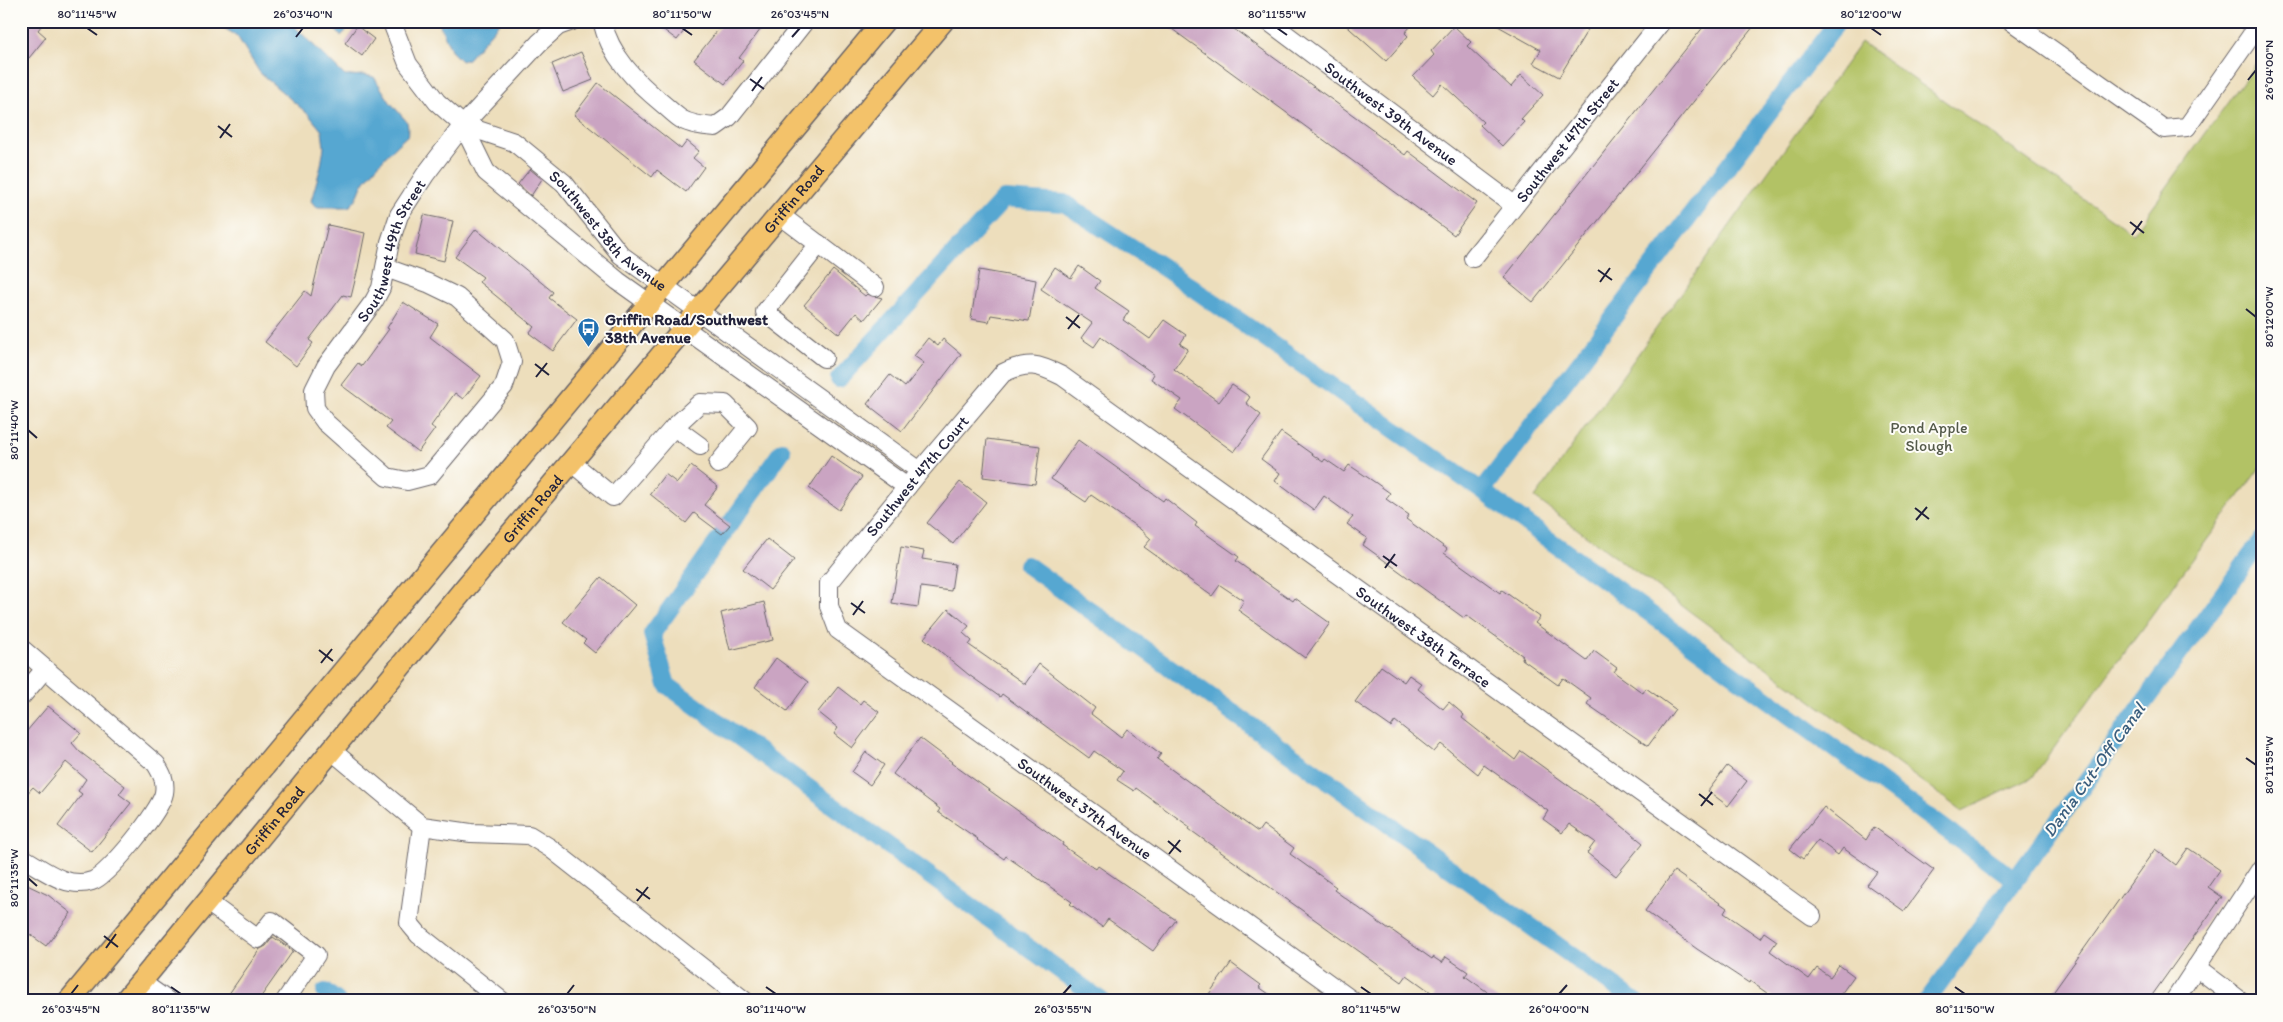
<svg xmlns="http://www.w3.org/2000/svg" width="2283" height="1022" viewBox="0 0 2283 1022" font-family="Itim,sans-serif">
<rect width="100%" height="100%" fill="#fdfcf7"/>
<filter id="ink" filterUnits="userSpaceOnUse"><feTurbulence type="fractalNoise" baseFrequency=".02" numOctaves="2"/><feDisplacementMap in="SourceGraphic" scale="10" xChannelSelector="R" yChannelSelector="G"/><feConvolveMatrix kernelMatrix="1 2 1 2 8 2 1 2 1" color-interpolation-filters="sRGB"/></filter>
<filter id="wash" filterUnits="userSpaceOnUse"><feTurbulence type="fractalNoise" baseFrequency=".0096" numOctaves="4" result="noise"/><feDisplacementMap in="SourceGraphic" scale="20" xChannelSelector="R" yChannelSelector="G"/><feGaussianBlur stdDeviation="1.12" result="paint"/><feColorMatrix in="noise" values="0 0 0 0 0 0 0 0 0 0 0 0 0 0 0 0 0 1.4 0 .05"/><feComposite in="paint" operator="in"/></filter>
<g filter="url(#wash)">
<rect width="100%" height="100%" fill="#eddebc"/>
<path fill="#b2c265" stroke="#6a7250" d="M1861 42 2133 234 2262 55V465L2032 778 1962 811 1535 498Z"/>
<path fill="#57a7d1" stroke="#3c6486" d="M207 21H291L294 26 345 76 364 75 374 77 390 102 407 122 409 134C393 148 378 164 365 181 358 191 361 196 349 207H316L311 201 321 166 324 147 322 131 309 115 260 73 237 36 219 25Z
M326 21H349L352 25 341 36Z
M438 21H501L468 59 461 61 452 52Z"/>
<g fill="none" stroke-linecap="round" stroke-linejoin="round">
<path stroke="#57a7d1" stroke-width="18" d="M839 379 1004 199 1064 203 1167 270 1482 491 2015 880
M782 451 652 634 667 685 1102 1001
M1482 491 1838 21
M1027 565 1635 1001
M325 992 337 1001
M1927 1001 2262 540"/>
</g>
<g id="blocks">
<path fill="#caa4c2" d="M21 21H45L38 30 46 37 29 58 21 52Z
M652 21H692L677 40Z
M725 21H767L739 58 743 61 725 84 694 60Z
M1161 21H1223L1375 131 1374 132 1405 155 1408 151 1477 203 1454 235Z
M1341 21H1415L1405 33 1408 36 1386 61Z
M1489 21H1593L1559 77 1533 63 1541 50Z
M1708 21H1758L1533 302 1504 278Z
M357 26 374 39 362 56 345 43Z
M1454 26 1471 42 1467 46 1511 87 1521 75 1543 95 1521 119 1524 122 1502 146 1480 125 1483 122 1442 84 1433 95 1413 77 1434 55 1431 51Z
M581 52 593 80 563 92 552 64Z
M598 83 681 149 687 141 699 151 693 158 704 167 686 192 657 170 652 177 574 115Z
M530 169 542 179 531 196 518 184Z
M424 215 453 221 444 261 415 254Z
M328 225 365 233 358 268 351 297 343 295 309 340 313 343 296 366 265 342 305 291 311 296Z
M476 229 553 292 549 298 577 319 553 351 529 333 534 327 479 282 483 277 455 257Z
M1079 266 1100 281 1095 288 1129 311 1123 320 1150 339 1164 320 1186 335 1180 344 1188 349 1174 369 1219 402 1232 385 1250 397 1246 403 1261 415 1234 452 1175 409 1182 400 1151 379 1154 374 1101 337 1094 347 1081 338 1092 323 1041 289 1055 267 1071 278Z
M833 270 865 296 867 294 882 298 864 320 856 313 839 334 804 305Z
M979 270 1036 280 1029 321 991 315 989 322 971 319Z
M403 302 438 324 430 337 481 376 463 399 455 393 431 426 435 429 418 452 386 428 391 422 341 385 358 363 362 366 389 329 387 328Z
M928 338 938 346 943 339 961 354 902 431 867 404 890 375 905 387 924 363 914 356Z
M1281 432 1323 462 1325 459 1344 472 1349 465 1376 483 1390 493 1386 499 1409 515 1406 519 1447 549 1444 553 1500 593 1502 590 1540 617 1535 623 1587 661 1594 651 1617 668 1614 672 1643 693 1646 688 1675 709 1648 746 1587 704 1591 698 1563 678 1558 685 1522 659 1523 656 1466 615 1464 618 1363 545 1367 538 1347 524 1353 517 1324 496 1314 510 1275 481 1280 473 1261 459Z
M987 439 1040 446 1035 484 983 477Z
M1078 440 1163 501 1165 498 1197 523 1195 526 1239 557 1236 561 1293 601 1295 598 1330 623 1305 658 1238 610 1244 601 1220 585 1212 596 1144 547 1151 539 1140 529 1091 495 1086 502 1051 479Z
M831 456 862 477 839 510 809 488Z
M691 466 718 487 704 505 730 525 722 534 694 513 686 523 650 494 665 474 677 483Z
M960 482 986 502 953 544 927 523Z
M767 539 794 560 770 590 743 569Z
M901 547 924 551 922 559 955 564 951 591 921 587 918 607 892 603Z
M601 577 635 605 595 653 583 643 586 640 563 622Z
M764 602 773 640 730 650 721 613Z
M948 609 969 626 963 633 972 641 969 645 1025 684 1039 664 1095 708 1091 714 1121 737 1127 729 1161 754 1157 759 1258 832 1263 825 1294 848 1290 854 1336 887 1334 890 1389 930 1390 929 1432 959 1433 957 1442 963 1446 957 1468 972 1465 976 1500 1001H1432L1435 995 1407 975 1402 982 1236 863 1189 829 1190 827 1136 788 1134 791 1117 780 1123 771 1094 751 1089 758 1002 694 1000 697 969 675 924 638Z
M776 658 808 682 787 711 755 687Z
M1381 666 1404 682 1409 675 1422 684 1418 689 1443 709 1449 702 1464 715 1462 718 1515 760 1521 751 1601 809 1643 843 1616 876 1587 853 1595 842 1569 824 1562 833 1543 819 1548 811 1484 765 1478 774 1441 744 1434 752 1395 721 1391 727 1355 702Z
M838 687 860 704 863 700 879 712 852 748 834 734 838 728 818 712Z
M48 706 81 733 72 743 80 752 125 786 119 794 131 803 92 852 58 826 82 794 78 791 86 779 66 762 40 793 33 787 21 800V738Z
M920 738 952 762 951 763 1063 843 1062 845 1096 869 1098 866 1176 920 1153 951 1108 919 1102 927 1070 904 1072 902 1006 856 1004 859 977 840 978 839 938 812 940 809 893 774Z
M866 752 884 765 870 785 852 772Z
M1727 766 1747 781 1728 806 1708 791Z
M1824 807 1866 840 1874 827 1934 870 1904 911 1867 885 1877 872 1843 848 1838 855 1818 840 1803 859 1790 849Z
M2188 848 2220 870 2208 887 2222 897 2148 1001H2047L2155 849 2176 865Z
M1674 871 1727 908 1724 913 1760 938 1764 932 1777 941 1770 951 1809 979 1817 968 1830 977 1839 965 1854 976 1836 1001H1778L1750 981 1749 983 1697 949 1645 911Z
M21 882 48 895 71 913 46 946 21 928Z
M273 937 293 951 258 1001H224L260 949 266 946Z
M1231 963 1261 985 1259 987 1279 1001H1204Z"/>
</g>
</g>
<g filter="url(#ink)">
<use href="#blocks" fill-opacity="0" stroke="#696468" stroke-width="1"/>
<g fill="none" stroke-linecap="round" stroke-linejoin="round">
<defs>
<g id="minor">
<path id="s1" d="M393 21 394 28 408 64 437 102 463 125 514 142 564 183 621 255 920 471"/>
<path d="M602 21C610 56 636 82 663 104 669 109 675 115 681 119 691 125 704 126 715 127L729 117 805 21"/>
<path id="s2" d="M1268 21 1514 205"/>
<path d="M2011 21 2164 129 2187 127 2253 33 2252 21"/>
<path d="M463 125 486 172 618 281 907 487"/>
<path d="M780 215 875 287"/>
<path d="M819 244 765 312 824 358"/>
<path id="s3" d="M1473 258 1662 21"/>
<path id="s4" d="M386 268 428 283 457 297 505 340 512 362 504 386 430 475 407 481 387 477 325 422 315 408 314 390 326 366 374 301 381 288 390 242 399 215 425 175 463 125 539 43 558 26 572 21"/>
<path d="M674 427 700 446"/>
<path d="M571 462 613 497 674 427 700 403 725 404 748 427 718 464"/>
<path d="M21 648 156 764C162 774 166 781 164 793 161 810 108 876 92 881 66 890 42 868 21 857"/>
<path d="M21 697 45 669"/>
<path d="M331 750 422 826 471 833 529 835 550 848 745 1001"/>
<path d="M422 826 409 923 419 935 502 1001"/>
<path d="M206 901 258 939 272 921 316 955 285 1001"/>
<path d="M2196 967 2241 1001"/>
<path d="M141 982 168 1001"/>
<path id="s5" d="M1353 1001 838 630 829 606V583L920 471 1003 373C1028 361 1038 364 1062 376L1812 916"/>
<path d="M2174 1001 2262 867"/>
</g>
<g id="major">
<path d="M69 1001 884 21"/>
<path id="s6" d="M125 1001 466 587 943 21"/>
</g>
</defs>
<use href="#minor" stroke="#696468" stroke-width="20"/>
<use href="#major" stroke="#696468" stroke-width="24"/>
<use href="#minor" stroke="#fff" stroke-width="18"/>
<use href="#major" stroke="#f3c26a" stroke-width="21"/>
</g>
</g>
<path fill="none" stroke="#22223b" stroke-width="2" d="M87 28 97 35M682 28 692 35M1277 28 1287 35M1871 28 1881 35M296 37 303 28M792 37 800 28M750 79 764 89M2248 80 2256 70M752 91 762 77M218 126 232 137M220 138 230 124M2130 222 2144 233M2132 235 2142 221M1598 270 1612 280M1600 282 1610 268M2246 309 2256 317M1066 317 1080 328M1068 329 1079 315M535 364 549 375M536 377 547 363M28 430 37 438M1915 508 1929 519M1916 520 1927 507M1383 556 1397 566M1385 568 1395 554M851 603 865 613M853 615 863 601M319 650 333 661M321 663 332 649M2246 758 2256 765M1699 794 1713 805M1701 806 1712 792M1168 841 1181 852M1169 854 1180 840M28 878 37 886M636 889 650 899M637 901 648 887M104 936 118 947M106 948 116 934M171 987 181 994M766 987 776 994M1361 987 1371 994M1955 987 1965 994M71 994 78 985M567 994 574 985M1063 994 1071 985M1559 994 1567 985"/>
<defs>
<symbol id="bus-pin" viewBox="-11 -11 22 30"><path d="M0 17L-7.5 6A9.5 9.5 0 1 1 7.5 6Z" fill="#1f6fb2" stroke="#fdfcf7"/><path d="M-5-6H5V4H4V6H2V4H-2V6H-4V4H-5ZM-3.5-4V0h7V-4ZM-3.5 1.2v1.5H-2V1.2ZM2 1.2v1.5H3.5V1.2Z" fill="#fff"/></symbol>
</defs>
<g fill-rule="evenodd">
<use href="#bus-pin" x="576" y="316" width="25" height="34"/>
</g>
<g text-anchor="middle" stroke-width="4" stroke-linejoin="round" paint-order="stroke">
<g font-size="16" fill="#22223b" stroke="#fdfcf7">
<text dy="6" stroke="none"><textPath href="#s2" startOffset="154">Southwest 39th Avenue</textPath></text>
<text dy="6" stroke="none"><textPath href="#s3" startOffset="151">Southwest 47th Street</textPath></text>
<text dy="6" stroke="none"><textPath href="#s6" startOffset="1044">Griffin Road</textPath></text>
<text dy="6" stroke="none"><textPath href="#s1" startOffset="312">Southwest 38th Avenue</textPath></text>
<text dy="6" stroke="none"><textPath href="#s4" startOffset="629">Southwest 49th Street</textPath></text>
<text dy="6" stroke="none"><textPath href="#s5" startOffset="822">Southwest 47th Court</textPath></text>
<text dy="6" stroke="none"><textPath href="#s6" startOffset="639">Griffin Road</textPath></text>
<text dy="6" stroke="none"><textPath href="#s5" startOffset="1464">Southwest 38th Terrace</textPath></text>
<text transform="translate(1085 808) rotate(36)" y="6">Southwest 37th Avenue</text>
<text dy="6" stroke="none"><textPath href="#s6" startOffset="234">Griffin Road</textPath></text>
</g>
<g font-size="16" font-weight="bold" fill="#22223b" stroke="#fdfcf7" text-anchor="start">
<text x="605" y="325">Griffin Road/Southwest<tspan x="605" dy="18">38th Avenue</tspan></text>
</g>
<g font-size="16" fill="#545a4a" stroke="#fdfcf7">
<text x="1929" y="433">Pond Apple<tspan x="1929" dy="18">Slough</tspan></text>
</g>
<g font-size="18" font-style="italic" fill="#3a5e7e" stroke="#fdfcf7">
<text transform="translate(2094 770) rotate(-54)" y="6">Dania Cut-Off Canal</text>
</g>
</g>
<rect width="2283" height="1022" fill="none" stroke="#fdfcf7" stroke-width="55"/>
<rect x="28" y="28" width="2228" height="966" fill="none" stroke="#22223b" stroke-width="2"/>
<g font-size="12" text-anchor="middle" fill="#22223b">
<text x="87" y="18">80°11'45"W</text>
<text x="303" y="18">26°03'40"N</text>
<text x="682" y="18">80°11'50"W</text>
<text x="800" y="18">26°03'45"N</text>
<text x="1277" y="18">80°11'55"W</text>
<text x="1871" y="18">80°12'00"W</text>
<text transform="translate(2269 70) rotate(-90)" y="4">26°04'00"N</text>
<text transform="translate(2269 317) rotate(-90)" y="4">80°12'00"W</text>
<text transform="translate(14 430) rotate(-90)" y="4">80°11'40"W</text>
<text transform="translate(2269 765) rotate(-90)" y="4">80°11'55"W</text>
<text transform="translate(14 878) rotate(-90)" y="4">80°11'35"W</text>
<text x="71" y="1013">26°03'45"N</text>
<text x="181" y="1013">80°11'35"W</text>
<text x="567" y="1013">26°03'50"N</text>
<text x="776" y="1013">80°11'40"W</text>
<text x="1063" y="1013">26°03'55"N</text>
<text x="1371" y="1013">80°11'45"W</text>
<text x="1559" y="1013">26°04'00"N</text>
<text x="1965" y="1013">80°11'50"W</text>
</g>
</svg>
